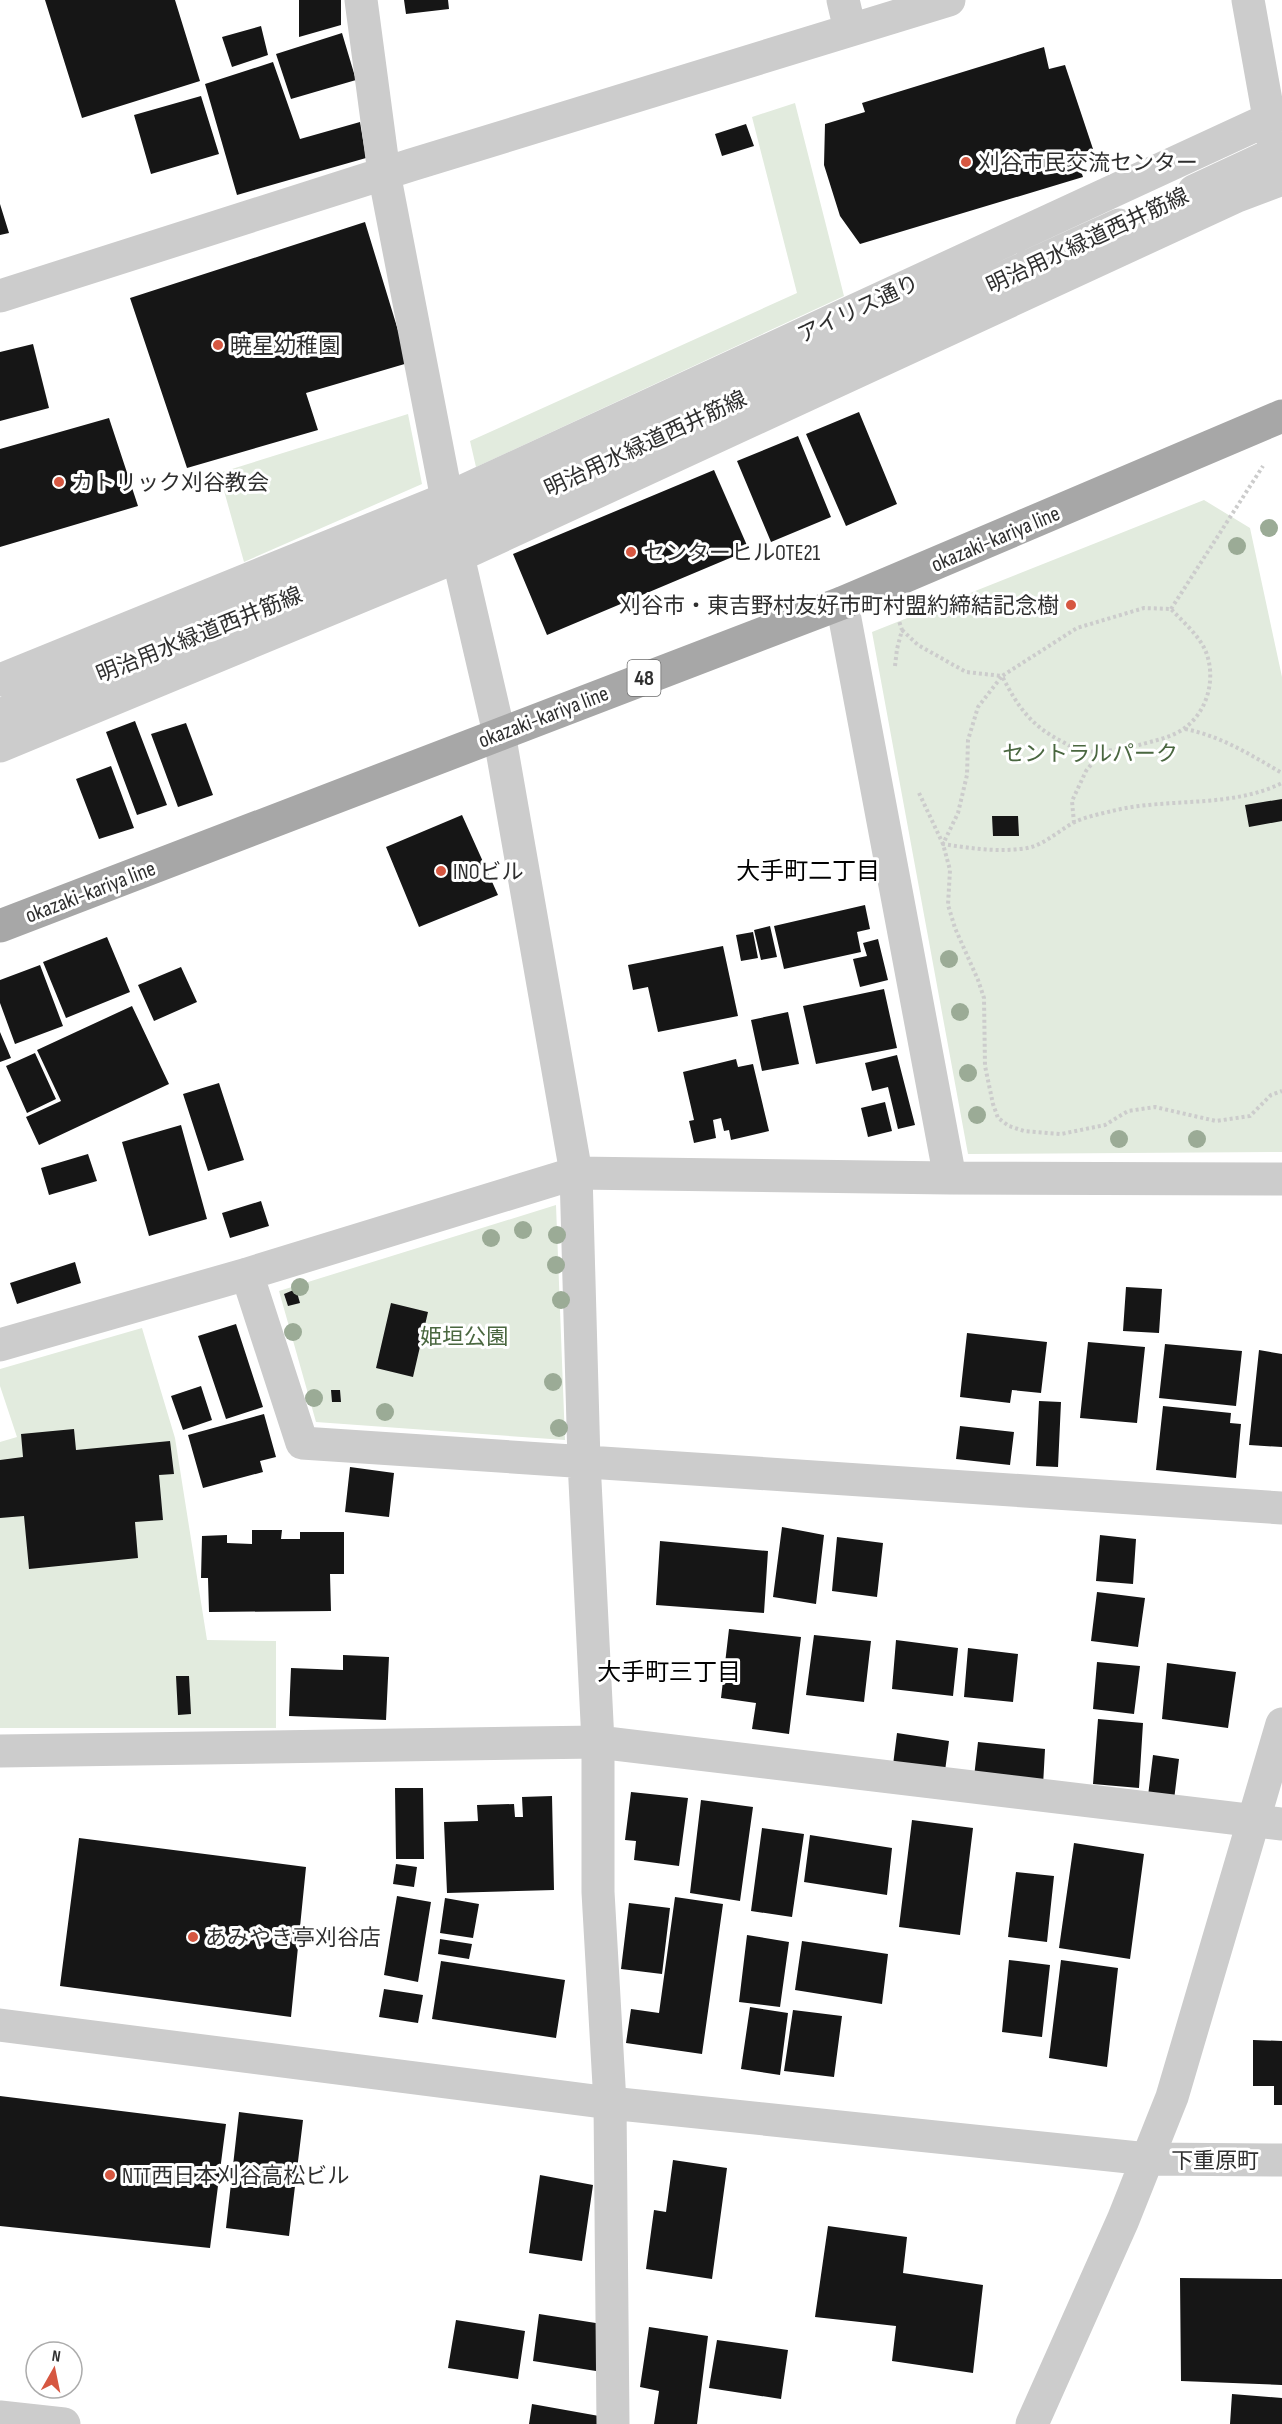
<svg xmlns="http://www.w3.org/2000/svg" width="1282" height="2424" viewBox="0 0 1282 2424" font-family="'Sofia Sans Condensed','Noto Sans JP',sans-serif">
<rect width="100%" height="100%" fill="#fff"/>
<path fill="#e2ebde" d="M795 103 844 296 476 467 470 441 797 293 752 117Z
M408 414 422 484 244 562 219 473Z
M1204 500 1250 528 1282 677V1152L968 1154 872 632Z
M556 1205 565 1440 316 1422 279 1291Z
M142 1328 175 1438 207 1640 276 1641V1728H0V1442L17 1437 0 1386V1369Z"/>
<path fill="#161616" d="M45 0H175L200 81 82 118Z
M299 0H341V25L299 37Z
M404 0H448L449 9 406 14Z
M261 26 268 55 232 67 222 37Z
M342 33 356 80 291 99 276 54Z
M1044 47 1049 69 1065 65 1093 149 1076 156 1083 177 860 244 840 216 824 165 825 124 865 112 862 103Z
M273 62 300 139 360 122 366 158 237 195 205 84Z
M201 96 219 154 151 174 134 115Z
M746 124 754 146 722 156 715 134Z
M0 204 9 233 0 235Z
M365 222 408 363 306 393 318 430 187 468 130 298Z
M33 344 49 408 0 421V352Z
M859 412 897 504 846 526 806 434Z
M109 418 138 506 0 547V449Z
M798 436 831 517 771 542 737 461Z
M714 470 749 550 547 635 513 554Z
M135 721 167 805 137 815 106 732Z
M186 723 213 795 178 807 151 734Z
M111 766 134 828 99 839 76 779Z
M1282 799V821L1249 827 1245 805Z
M462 815 498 895 419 927 386 847Z
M992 816H1018L1019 836H993Z
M865 905 870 929 857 932 861 952 784 969 774 926Z
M770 926 777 957 761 960 754 930Z
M753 932 758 958 741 961 736 935Z
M107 937 130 992 66 1018 43 962Z
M878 939 888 980 860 987 853 959 867 956 863 943Z
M723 946 738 1016 658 1032 648 987 633 990 628 965Z
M40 965 63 1026 15 1044 0 1003V980Z
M181 967 197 1002 154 1021 138 985Z
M884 989 897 1048 816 1064 803 1006Z
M132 1006 169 1084 39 1145 26 1117 61 1101 37 1050Z
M788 1012 799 1064 762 1071 751 1020Z
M0 1032 11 1058 0 1062Z
M35 1053 56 1099 27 1113 6 1066Z
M897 1055 915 1125 898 1129 888 1087 872 1091 865 1063Z
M736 1059 738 1067 753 1064 769 1131 731 1140 729 1130 724 1131 721 1118 713 1120 716 1138 694 1143 689 1121 694 1120 683 1072Z
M219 1083 244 1160 208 1171 183 1094Z
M885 1102 892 1131 868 1137 861 1108Z
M181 1125 207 1219 149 1236 122 1142Z
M88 1154 97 1181 49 1195 41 1168Z
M261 1201 269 1226 230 1238 222 1213Z
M75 1262 81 1283 17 1304 10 1283Z
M1126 1287 1162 1289 1159 1333 1123 1331Z
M296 1289 300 1303 288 1306 284 1294Z
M391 1303 428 1312 413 1377 376 1368Z
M236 1324 263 1407 226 1419 198 1336Z
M967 1333 1047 1342 1041 1393 1012 1390 1010 1403 960 1397Z
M1088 1342 1145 1347 1137 1423 1080 1418Z
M1165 1344 1242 1351 1236 1406 1159 1398Z
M1259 1350 1282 1354V1447L1249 1445Z
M201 1386 212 1420 183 1430 171 1396Z
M331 1390H340L341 1402H332Z
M1039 1401 1061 1402 1058 1467 1036 1466Z
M1163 1406 1231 1413 1230 1423 1241 1424 1236 1478 1156 1470Z
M264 1414 276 1457 260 1461 263 1472 203 1488 188 1435Z
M960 1426 1014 1432 1010 1465 956 1459Z
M74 1429 76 1450 170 1441 174 1474 159 1475 163 1520 135 1522 138 1558 29 1569 24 1516 0 1518V1460L23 1457 21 1434Z
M350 1467 394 1473 389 1517 345 1512Z
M782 1527 824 1535 816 1604 773 1597Z
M252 1530H282L281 1539H300V1532H344V1574H330L331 1611 209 1612 208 1578H201L202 1536 227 1535V1543L252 1544Z
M1100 1535 1136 1539 1133 1584 1096 1581Z
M837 1537 883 1543 877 1597 832 1591Z
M660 1541 768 1551 764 1613 656 1605Z
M1097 1592 1145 1598 1138 1647 1091 1641Z
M729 1629 801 1637 789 1734 752 1729 756 1703 721 1698Z
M814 1635 871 1641 864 1702 806 1695Z
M896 1640 958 1648 953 1696 892 1689Z
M968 1648 1018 1654 1013 1702 964 1697Z
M343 1655 389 1657 386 1720 289 1716 291 1668 343 1670Z
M1097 1662 1140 1666 1134 1714 1093 1709Z
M1167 1663 1236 1672 1228 1728 1162 1719Z
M176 1676H189L191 1714 178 1715Z
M1098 1719 1143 1723 1139 1788 1093 1784Z
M897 1733 949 1741 945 1771 893 1765Z
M978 1742 1045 1749 1043 1786 974 1777Z
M1153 1755 1179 1759 1174 1800 1148 1796Z
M395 1788H423L424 1859H396Z
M631 1792 688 1798 679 1866 634 1860 636 1841 625 1840Z
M552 1796 554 1890 447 1893 444 1822 478 1821 477 1805 514 1804 515 1817H523L522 1797Z
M701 1800 753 1807 740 1901 690 1893Z
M912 1820 973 1828 960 1935 899 1927Z
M762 1828 804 1834 792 1917 751 1911Z
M810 1835 892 1848 887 1895 804 1882Z
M79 1838 306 1867 291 2017 60 1986Z
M1074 1843 1144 1854 1130 1959 1059 1948Z
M396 1864 417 1867 414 1887 393 1884Z
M1016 1872 1054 1876 1047 1942 1008 1937Z
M397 1896 431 1902 418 1982 384 1975Z
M675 1897 723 1904 702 2054 626 2043 631 2009 659 2013Z
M445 1898 479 1904 473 1938 440 1933Z
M629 1903 670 1908 662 1974 621 1969Z
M747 1935 789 1942 780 2007 739 2002Z
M440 1939 472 1944 469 1959 438 1954Z
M802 1941 888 1954 882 2004 795 1990Z
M1009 1960 1050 1965 1042 2037 1002 2032Z
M1061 1960 1118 1968 1107 2067 1049 2058Z
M441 1961 565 1980 556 2038 432 2019Z
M384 1989 423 1995 418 2023 379 2017Z
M750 2007 788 2013 780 2075 741 2069Z
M793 2010 842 2016 834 2077 784 2071Z
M1253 2040 1282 2041V2105H1274V2086H1253Z
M0 2096 226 2124 210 2248 0 2226Z
M239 2112 303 2120 289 2236 226 2228Z
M673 2160 727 2168 712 2279 646 2269 654 2210 666 2212Z
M540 2175 593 2185 582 2261 529 2253Z
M828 2226 907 2237 903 2273 983 2285 973 2373 892 2361 896 2326 815 2317Z
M1180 2278 1282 2279V2385L1181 2381Z
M539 2314 602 2324 596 2371 533 2361Z
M456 2320 525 2331 518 2379 448 2368Z
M649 2327 708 2336 697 2424H654L659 2391 640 2387Z
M717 2340 788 2350 781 2399 709 2388Z
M1232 2394 1282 2398V2424H1230Z
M532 2404 599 2416 597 2424H529Z"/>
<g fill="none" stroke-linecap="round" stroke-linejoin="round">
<path stroke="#ccc" stroke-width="4" stroke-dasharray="3 3" stroke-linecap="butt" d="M1171 609 1263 466
M902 630 918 645 966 672 1002 676 1077 628 1144 608 1171 609C1183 622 1199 635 1206 652 1216 678 1208 710 1186 727 1174 737 1153 741 1139 745 1122 749 1097 754 1079 750 1074 749 1068 745 1063 742 1031 726 1018 707 1002 676L978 707 968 740 967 775 958 813 943 844C969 848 994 852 1020 849 1041 848 1055 833 1073 823 1084 817 1100 814 1112 811 1167 797 1229 809 1282 783
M895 666 897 649 902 630 899 621
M1185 729C1221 736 1251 755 1282 773
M919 793 943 844 950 870 948 905 955 928 978 980 984 998 985 1066 993 1104 998 1118 1009 1126 1024 1131 1061 1134 1105 1125 1128 1111 1155 1107 1216 1121 1250 1116 1271 1095 1282 1091
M1074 823 1072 801 1086 771 1102 751"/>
<path stroke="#ccc" stroke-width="33" d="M361 0 384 173 458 556 499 733 576 1173 584 1461 598 1742V1892L610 2103 613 2424
M843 0 850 30
M1248 0 1273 140
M1194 191 1282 150
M0 296 411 165 949 0
M842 603 950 1178
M0 680 446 499 1282 113
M0 715 454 530 1119 225
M0 746 458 556 1237 196 1282 179
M247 1274 302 1443 1282 1508
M0 1345 247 1274 576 1173 950 1178 1282 1179
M0 1751 598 1742 1282 1824
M0 2025 610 2103 1148 2159 1282 2160
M0 2417 64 2424
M1032 2424 1123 2220 1172 2097 1282 1724"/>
<path stroke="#a7a7a7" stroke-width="33" d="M0 926 842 603 1282 416"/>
</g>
<g fill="#9bab96">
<circle cx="1269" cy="528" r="9"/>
<circle cx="1237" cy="546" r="9"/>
<circle cx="949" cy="959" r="9"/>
<circle cx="960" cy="1012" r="9"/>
<circle cx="968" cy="1073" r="9"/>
<circle cx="977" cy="1115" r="9"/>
<circle cx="1119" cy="1139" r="9"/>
<circle cx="1197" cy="1139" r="9"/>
<circle cx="523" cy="1230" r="9"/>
<circle cx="557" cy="1235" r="9"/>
<circle cx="491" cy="1238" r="9"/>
<circle cx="556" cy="1265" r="9"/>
<circle cx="300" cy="1287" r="9"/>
<circle cx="561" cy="1300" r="9"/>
<circle cx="293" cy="1332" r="9"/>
<circle cx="553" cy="1382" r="9"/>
<circle cx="314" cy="1398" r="9"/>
<circle cx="385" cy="1412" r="9"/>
<circle cx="559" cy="1428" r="9"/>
</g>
<g fill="#d65741" stroke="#fff" stroke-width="2">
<circle cx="966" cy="162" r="6"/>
<circle cx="218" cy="345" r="6"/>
<circle cx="59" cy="482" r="6"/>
<circle cx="631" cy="552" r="6"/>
<circle cx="1071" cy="605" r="6"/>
<circle cx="441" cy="871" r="6"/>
<circle cx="193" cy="1937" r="6"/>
<circle cx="110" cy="2175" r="6"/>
</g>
<g text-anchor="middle" stroke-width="6" stroke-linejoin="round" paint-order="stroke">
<rect fill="#fff" stroke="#6d6d6d" stroke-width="1.5" x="627.5" y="660" width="33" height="36" rx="4.5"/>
<g font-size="21" font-weight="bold" fill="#2f2f2f">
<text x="644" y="685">48</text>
</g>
<g font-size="22" fill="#2f2f2f" stroke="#fff" text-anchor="start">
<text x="978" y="170">刈谷市民交流センター</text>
<text x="230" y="353">暁星幼稚園</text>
<text x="71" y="490">カトリック刈谷教会</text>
<text x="643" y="560">センターヒルOTE21</text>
<text x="1059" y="613" text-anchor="end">刈谷市・東吉野村友好市町村盟約締結記念樹</text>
<text x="453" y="879">INOビル</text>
<text x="205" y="1945">あみやき亭刈谷店</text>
<text x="122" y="2183">NTT西日本刈谷高松ビル</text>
</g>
<g font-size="22" fill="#2f2f2f" stroke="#fff">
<text transform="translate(1087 240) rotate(-25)" y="8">明治用水緑道西井筋線</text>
<text transform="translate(858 308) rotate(-25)" y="8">アイリス通り</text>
<text transform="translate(645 443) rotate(-25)" y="8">明治用水緑道西井筋線</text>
<text transform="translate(995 538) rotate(-23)" y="8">okazaki-kariya line</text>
<text transform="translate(199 634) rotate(-22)" y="8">明治用水緑道西井筋線</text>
<text transform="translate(543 716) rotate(-21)" y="8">okazaki-kariya line</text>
<text transform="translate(90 891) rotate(-21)" y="8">okazaki-kariya line</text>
<text x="1215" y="2168">下重原町</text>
</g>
<g font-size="22" fill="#4a6740" stroke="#fff">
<text x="1090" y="761">セントラルパーク</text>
<text x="464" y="1344">姫垣公園</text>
</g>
<g font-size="24" fill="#000" stroke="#fff">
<text x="808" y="879">大手町二丁目</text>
<text x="669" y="1680">大手町三丁目</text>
</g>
</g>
<g transform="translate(54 2370) rotate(9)"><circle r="28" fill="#ffffff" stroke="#acacac" stroke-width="1.5"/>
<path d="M0-4.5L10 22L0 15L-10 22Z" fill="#d65741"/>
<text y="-9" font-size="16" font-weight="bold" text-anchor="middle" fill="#2f2f2f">N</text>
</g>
</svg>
